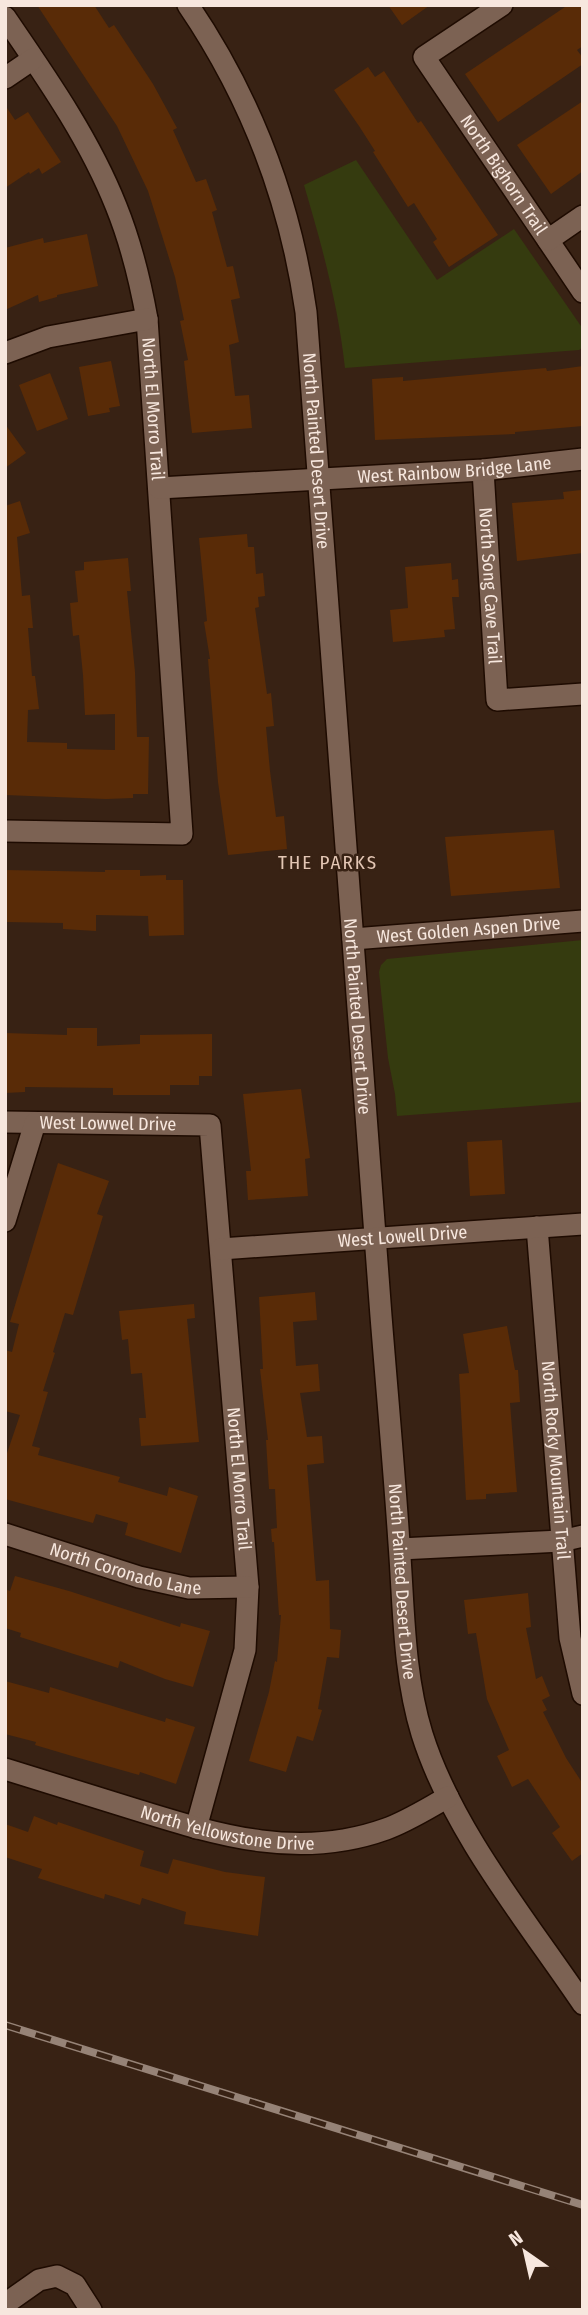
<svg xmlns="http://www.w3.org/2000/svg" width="588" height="2315" viewBox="0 0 588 2315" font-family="'Fira Sans Condensed',sans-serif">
<rect width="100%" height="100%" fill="#382214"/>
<path fill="#353b0f" d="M356 160 437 280 514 229 583 329V347L579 350 345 368C338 304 322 246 304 185Z
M583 940V1102L397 1116 395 1094 388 1058 379 972 381 965 387 959Z"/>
<path fill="#592b07" d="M37 5H94L109 28 114 25 153 84 177 128 173 130 196 182 206 179 217 210 212 212 227 267 233 266 240 298 231 300 239 342 229 345 235 396 249 395 252 428 192 433 184 361 188 360 180 321 184 320 175 277 148 191 117 126Z
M388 5H430L402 25Z
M568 5H583V46L577 50 583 58V64L498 122 465 74Z
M368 67 375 77 384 71 418 123 421 121 498 235 449 267 433 242 437 239 414 203 408 207 373 152 375 151 359 126 334 90Z
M583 101V171L551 194 517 145Z
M5 105 15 120 28 112 61 162 42 174 39 168 30 174 29 172 5 188Z
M87 234 98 286 57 295V297L39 302 38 295 5 310V248L43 238 44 243Z
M111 361 120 406 109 408 110 412 88 416 79 367Z
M583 366V426L515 432V434L375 440 372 379 403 377V381L546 368 547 371Z
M50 373 68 419 37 431 19 385Z
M5 424 26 453 5 468Z
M581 490 583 553 517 561 512 503 564 499 563 492Z
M20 501 30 533 17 537 22 596 30 595 33 628H28L32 676H35L39 709 28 710 27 742 67 743V749L115 750V714L85 715 83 675 79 635 73 636 70 603 78 602 75 571 84 570V562L128 558 131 591H127L135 672 137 737H149L148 794H133V798L106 799 5 795V506Z
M247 534 248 547H254L256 574 263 573 265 596 258 597 259 607 255 608 267 694 271 693 274 726 266 727 270 771 276 817 284 816 287 849 228 855 218 782 208 659H210L204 622 207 621 199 538Z
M451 563 452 580 458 579 459 597H452L455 629 444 630 445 637 393 642 390 610 408 608 405 567Z
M554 830 560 888 451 896 445 837Z
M5 870 105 872V870H140V876L166 875V880H183L184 935 149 936 148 916 96 915V931L63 929V923L5 922Z
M67 1028H97V1046L140 1044V1035L212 1034V1076H199V1085H170V1095H113V1088L25 1087V1092L5 1093V1033L67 1035Z
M301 1089 310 1158 305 1159 308 1196 248 1200 246 1171H251L243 1094Z
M502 1140 505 1194 470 1196 467 1142Z
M58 1163 109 1181 97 1214 103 1216 73 1315 65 1313 53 1352 55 1353 43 1391 48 1392 32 1446 40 1448 38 1455 120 1477 118 1482 167 1496 169 1487 198 1496 181 1553 125 1535 128 1523 96 1514 93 1523 5 1499V1459L20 1415 5 1411V1350L12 1352 19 1324 10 1322Z
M315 1292 317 1320 293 1322 296 1366 318 1364 320 1391 300 1393 307 1437 322 1436 324 1463 307 1465 316 1581 329 1580 330 1629 341 1630 339 1658 327 1657 318 1709 322 1710 313 1741 297 1736 286 1772 249 1761 269 1692 275 1661 277 1662 281 1615H279L274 1542H272L271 1529 277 1528 275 1489H269L266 1440H268L260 1369H263L259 1297Z
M194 1304 195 1318 187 1319 199 1442 141 1446 139 1418H146L142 1373 131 1374 128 1339 122 1340 119 1311Z
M507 1326 515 1370H518L520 1402 510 1403 517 1492 486 1494V1499L466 1500 459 1374 469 1373 463 1334Z
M15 1576 69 1591 180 1627 181 1623 210 1631 193 1687 165 1679 120 1661 118 1668 20 1637 21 1633 5 1628V1589L10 1591Z
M528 1593 531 1627 526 1628 536 1679 542 1676 550 1696 542 1700 547 1710 543 1712 566 1758 583 1784V1853L572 1861 552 1833 560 1827 528 1779 512 1787 497 1756 509 1750 487 1699 476 1633 468 1634 464 1600Z
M5 1681 49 1693 50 1687 165 1722 166 1718 195 1727 176 1784 140 1772 139 1775 72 1756 35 1745 36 1742 5 1734Z
M34 1816 57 1825 58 1822 144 1851 140 1866 168 1874 173 1859 225 1872 265 1877 258 1936 184 1924 186 1912 142 1898 140 1905 105 1894 104 1899 38 1878 42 1869 5 1857V1824L28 1832Z"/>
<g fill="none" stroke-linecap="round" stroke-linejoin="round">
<defs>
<g id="minor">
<path id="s1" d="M188 5C252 99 290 200 306 312 331 647 353 982 381 1316 387 1392 394 1468 399 1543 404 1607 403 1672 422 1734 452 1830 527 1921 583 2004"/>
<path id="s2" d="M502 5 424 57 583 292"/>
<path id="s3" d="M5 17C46 77 89 138 116 206 131 243 140 280 147 319L182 834 5 831"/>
<path d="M5 78 33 59"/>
<path d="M548 240 583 216"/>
<path d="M5 353 48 337 147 319"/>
<path id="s4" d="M483 470 497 700 583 694"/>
<path id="s5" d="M159 488 483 470 583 459"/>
<path id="s6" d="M353 939 583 921"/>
<path id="s7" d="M5 1122 210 1125 248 1587 245 1650 196 1828"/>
<path d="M5 1221 35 1123"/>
<path id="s8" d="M537 1227 570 1638 583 1694"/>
<path id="s9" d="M221 1249 583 1224"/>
<path id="s10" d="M5 1534 139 1577 189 1588 248 1587"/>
<path d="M400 1549 561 1541 583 1536"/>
<path id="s11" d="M5 1769C49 1783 93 1796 137 1810 221 1836 300 1860 386 1829 408 1821 428 1808 448 1797"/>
<path d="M5 2304 39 2280 57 2276 75 2285 91 2310"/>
</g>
</defs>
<use href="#minor" stroke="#1e0b01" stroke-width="24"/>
<use href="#minor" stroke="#7c6253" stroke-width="21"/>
<defs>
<path id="rail" d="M5 2025 583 2205"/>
</defs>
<use href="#rail" stroke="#968377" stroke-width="8"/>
<use href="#rail" stroke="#382214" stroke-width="5" stroke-dasharray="16" stroke-linecap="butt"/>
</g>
<g text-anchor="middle" stroke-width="5" stroke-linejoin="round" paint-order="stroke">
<g font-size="18" fill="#f7e7de" stroke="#382214">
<text dy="6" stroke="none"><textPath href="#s2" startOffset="236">North Bighorn Trail</textPath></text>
<text dy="6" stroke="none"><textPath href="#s3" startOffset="427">North El Morro Trail</textPath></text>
<text dy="6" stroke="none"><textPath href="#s1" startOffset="471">North Painted Desert Drive</textPath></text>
<text dy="6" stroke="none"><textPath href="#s5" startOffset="296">West Rainbow Bridge Lane</textPath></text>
<text dy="6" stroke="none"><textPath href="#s4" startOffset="116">North Song Cave Trail</textPath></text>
<text dy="6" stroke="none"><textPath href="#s6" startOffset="116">West Golden Aspen Drive</textPath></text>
<text dy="6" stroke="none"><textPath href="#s1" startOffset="1038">North Painted Desert Drive</textPath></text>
<text dy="6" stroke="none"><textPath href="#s7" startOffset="103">West Lowwel Drive</textPath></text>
<text dy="6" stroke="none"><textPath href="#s9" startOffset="182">West Lowell Drive</textPath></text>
<text dy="6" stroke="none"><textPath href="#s8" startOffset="234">North Rocky Mountain Trail</textPath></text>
<text dy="6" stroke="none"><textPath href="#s7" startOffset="560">North El Morro Trail</textPath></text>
<text dy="6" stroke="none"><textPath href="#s10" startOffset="126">North Coronado Lane</textPath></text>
<text dy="6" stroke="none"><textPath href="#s1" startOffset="1605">North Painted Desert Drive</textPath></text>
<text dy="6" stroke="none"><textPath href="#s11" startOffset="231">North Yellowstone Drive</textPath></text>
</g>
<g font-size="19" letter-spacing="2" fill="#e3c6b4" stroke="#382214">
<text x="328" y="869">THE PARKS</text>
</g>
</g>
<rect width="588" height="2315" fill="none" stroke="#f7e7de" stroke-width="14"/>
<g transform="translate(525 2252) rotate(326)" stroke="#382214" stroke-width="5" paint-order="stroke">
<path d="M0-5L12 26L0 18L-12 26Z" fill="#f7e7de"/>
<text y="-10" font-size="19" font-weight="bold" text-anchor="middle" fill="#f7e7de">N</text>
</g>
</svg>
